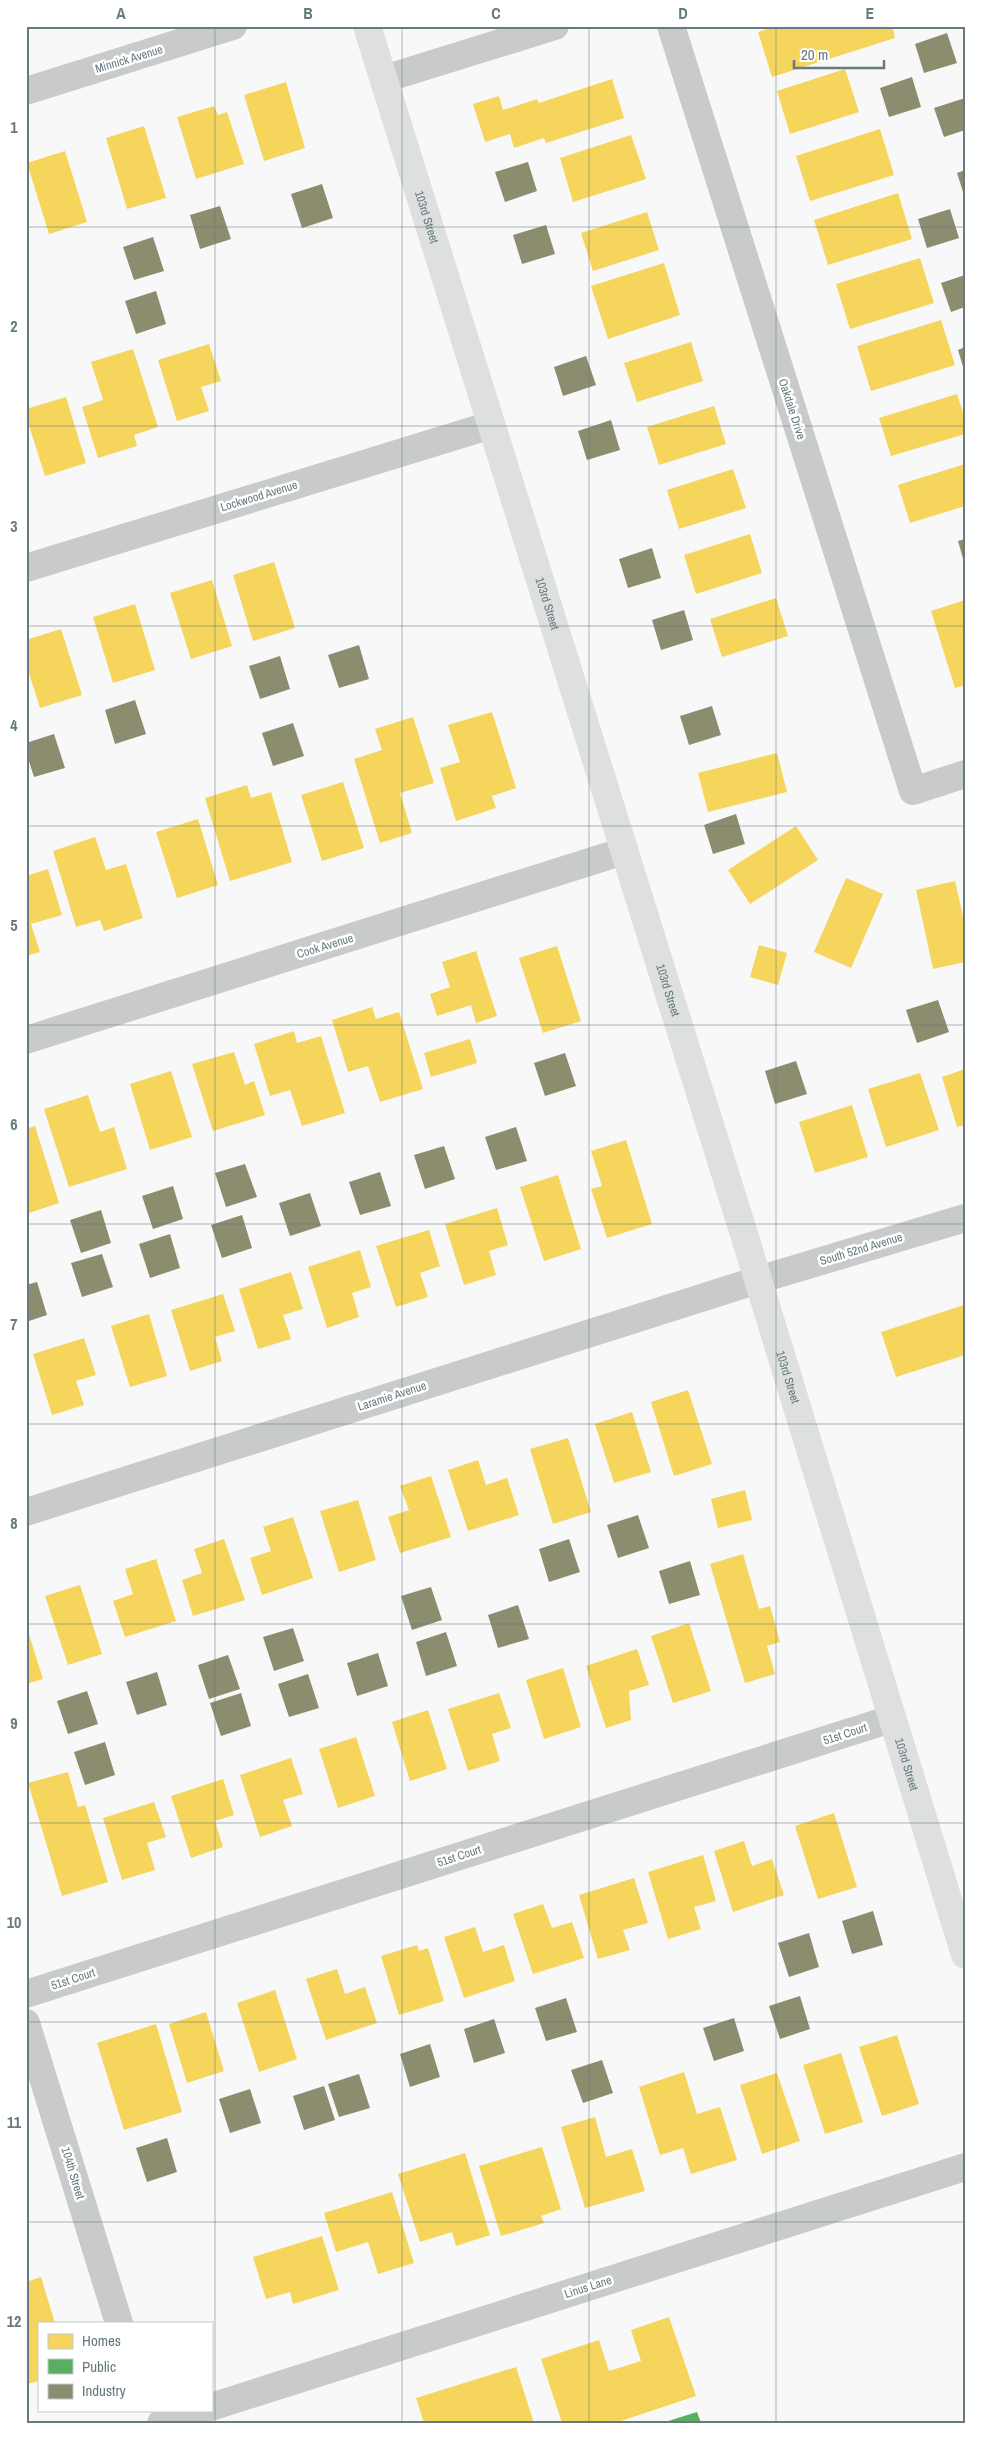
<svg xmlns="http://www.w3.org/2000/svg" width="991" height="2449" viewBox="0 0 991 2449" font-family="'Archivo Narrow',sans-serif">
<rect width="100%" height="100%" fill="#f8f8f8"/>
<path fill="#f6d55c" d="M776 26H892L895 38 772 77 758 32Z
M845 69 859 112 790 134 777 91Z
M612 79 624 118 546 143 544 138 514 148 510 134 485 142 473 104 499 96 503 110 537 99 539 103Z
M286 82 305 148 264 161 244 95Z
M214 106 218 115 227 112 244 164 196 179 177 117Z
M144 126 166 198 127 209 106 138Z
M880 129 894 175 810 201 796 156Z
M631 135 646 179 573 202 560 158Z
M65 151 87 222 49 234 27 163Z
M898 193 912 239 828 265 814 220Z
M647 212 659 250 593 271 581 233Z
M920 258 934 303 850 329 836 284Z
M664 263 680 315 608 339 591 286Z
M941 320 955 365 871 391 857 346Z
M691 342 703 381 637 402 624 363Z
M209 344 221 381 201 387 209 411 177 421 158 360Z
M133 349 158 427 134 435 137 446 98 458 82 407 103 400 91 362Z
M957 394 965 418V434L891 456 879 418Z
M66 397 86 463 45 476 26 416V409Z
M714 406 726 444 659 465 647 427Z
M965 464V506L910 523 898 485Z
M733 469 746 508 679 529 667 490Z
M750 534 762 573 696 594 684 555Z
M274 562 295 628 253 641 233 575Z
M212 580 232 646 191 659 170 593Z
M776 598 788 636 722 657 710 619Z
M965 600V685L955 688 931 611Z
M135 604 155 670 113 683 93 617Z
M61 629 82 695 40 708 26 664V640Z
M492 712 516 788 492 796 496 808 456 821 440 768 460 762 448 725Z
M413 717 434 783 400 793 412 833 380 843 354 759 382 750 375 729Z
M777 753 787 792 708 812 698 773Z
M343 782 364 848 322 861 301 795Z
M247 785 251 798 271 792 292 862 230 881 205 798Z
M198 819 218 885 177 898 156 832Z
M796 826 818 860 750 904 728 870Z
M95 837 106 870 126 864 143 918 104 931 100 920 76 927 53 851Z
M48 869 62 915 31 924 40 952 26 956V876Z
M846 878 883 894 851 968 814 952Z
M955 881 965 925V962L933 969 916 890Z
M759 945 787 953 778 985 750 977Z
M557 946 581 1021 543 1033 519 958Z
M476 951 497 1016 476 1023 471 1005 437 1016 430 994 450 987 442 962Z
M372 1007 376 1019 399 1012 423 1089 380 1102 368 1066 348 1072 332 1020Z
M294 1031 297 1043 321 1036 345 1113 302 1126 290 1090 270 1096 254 1044Z
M470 1039 477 1063 431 1077 424 1053Z
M234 1052 245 1085 254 1081 265 1115 213 1131 192 1064Z
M965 1069V1125L957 1127 942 1077Z
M171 1071 192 1137 150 1150 130 1084Z
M920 1073 939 1130 886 1147 868 1089Z
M88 1095 100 1132 114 1127 127 1169 69 1187 44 1109Z
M852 1105 868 1157 815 1173 799 1122Z
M35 1126 59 1203 26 1214V1129Z
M626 1140 652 1224 607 1238 591 1189 602 1186 591 1151Z
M558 1175 581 1249 544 1261 520 1187Z
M497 1208 508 1245 489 1251 496 1275 464 1285 445 1224Z
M429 1230 440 1266 420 1273 428 1297 396 1307 376 1246Z
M360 1250 371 1287 352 1293 359 1317 327 1328 308 1267Z
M291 1272 303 1309 283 1315 291 1339 258 1349 239 1289Z
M223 1294 235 1331 215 1337 222 1361 190 1371 171 1310Z
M964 1305 965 1355 896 1377 881 1332Z
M149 1314 167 1376 130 1387 111 1326Z
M84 1338 96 1375 76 1381 84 1405 52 1415 33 1354Z
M688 1390 712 1464 674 1476 651 1402Z
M632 1412 651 1472 614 1483 595 1424Z
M568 1438 591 1512 553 1524 530 1449Z
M478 1460 486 1485 507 1478 519 1515 468 1531 448 1470Z
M431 1476 451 1537 400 1553 388 1517 409 1510 400 1486Z
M745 1490 752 1520 718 1528 711 1499Z
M358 1500 376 1560 339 1572 320 1511Z
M293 1517 313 1578 262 1595 250 1558 271 1551 263 1527Z
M224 1539 245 1600 193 1616 182 1580 202 1573 194 1549Z
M743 1554 759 1609 770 1606 780 1642 767 1646 775 1674 745 1683 710 1564Z
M156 1559 176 1621 125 1637 113 1601 133 1594 125 1569Z
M80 1585 102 1654 68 1665 45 1596Z
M689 1623 711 1691 673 1703 651 1636Z
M27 1628 43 1679 26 1684V1629Z
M637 1649 649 1685 629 1691 631 1720 606 1728 586 1666Z
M563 1668 581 1727 544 1739 526 1680Z
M499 1693 511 1728 492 1734 500 1761 468 1771 448 1709Z
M428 1710 447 1769 410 1781 392 1722Z
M356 1737 375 1796 338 1808 319 1749Z
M291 1758 303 1794 283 1800 292 1826 260 1837 240 1775Z
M68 1772 78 1807 85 1805 108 1882 62 1896 28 1783Z
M223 1779 234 1815 215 1821 223 1847 191 1858 171 1796Z
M154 1802 166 1837 147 1843 155 1870 122 1880 103 1818Z
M834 1813 857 1887 818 1899 795 1826Z
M744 1841 752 1866 772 1859 784 1895 733 1912 714 1851Z
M703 1855 716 1901 694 1907 701 1929 668 1939 648 1872Z
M634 1878 648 1923 623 1930 630 1950 598 1959 579 1895Z
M543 1904 552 1928 572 1922 584 1958 533 1974 513 1914Z
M475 1927 483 1952 504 1945 515 1981 464 1998 444 1937Z
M417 1945 419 1951 428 1948 444 2001 399 2015 381 1956Z
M337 1969 345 1994 365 1987 377 2023 326 2040 306 1979Z
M275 1990 297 2059 259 2072 237 2003Z
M206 2012 224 2071 187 2083 169 2024Z
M156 2024 182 2112 124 2130 97 2043Z
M897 2035 919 2104 882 2116 859 2047Z
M841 2053 863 2122 825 2134 803 2065Z
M684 2072 697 2114 720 2107 737 2160 691 2174 683 2148 660 2155 639 2087Z
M777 2073 800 2141 762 2154 740 2085Z
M595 2117 606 2157 632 2149 645 2191 585 2208 561 2127Z
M542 2147 561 2209 541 2216 544 2223 501 2236 479 2166Z
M465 2153 490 2235 456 2246 452 2232 420 2242 398 2174Z
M392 2192 414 2263 378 2274 368 2242 336 2252 324 2213Z
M322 2236 339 2290 293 2304 290 2292 266 2299 253 2257Z
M41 2277 55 2323H39V2381L27 2384 26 2282Z
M669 2317 696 2396 615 2423H562L541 2359 599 2340 609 2371 641 2361 631 2330Z
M516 2367 534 2423H424L416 2398Z"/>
<path fill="#5aae61" d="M697 2412 701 2423H665V2422Z"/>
<path fill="#8c8c6e" d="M947 33 957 63 924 73 915 44Z
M912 77 921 107 889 117 880 88Z
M965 98V130L944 137 934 108Z
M528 162 537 191 505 202 495 172Z
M965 170V195H964L957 173Z
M322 184 333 218 302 228 291 194Z
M220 206 231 239 200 249 190 215Z
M950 209 959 238 927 248 918 219Z
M546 225 555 254 522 264 513 235Z
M153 237 164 271 134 280 123 247Z
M965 275V307L951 312 941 283Z
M156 291 166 324 136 334 125 301Z
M965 347V370H964L958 350Z
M586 356 596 385 563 396 554 367Z
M611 420 620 450 587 460 578 431Z
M965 539V562H964L958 541Z
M652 548 661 578 628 588 619 559Z
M684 610 693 640 661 650 652 620Z
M359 645 369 679 339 688 328 655Z
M280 656 290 689 260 699 249 666Z
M135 700 146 734 115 744 105 710Z
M712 706 721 735 689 745 680 716Z
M293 723 304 756 273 766 262 733Z
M54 734 65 768 34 777 26 752V743Z
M736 814 745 844 713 854 704 825Z
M938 1000 949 1032 917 1043 906 1010Z
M565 1053 576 1086 545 1096 534 1063Z
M796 1061 807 1094 775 1104 765 1071Z
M516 1127 527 1161 496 1170 485 1137Z
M444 1146 455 1179 425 1189 414 1155Z
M245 1164 257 1197 226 1207 215 1173Z
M380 1172 391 1206 360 1215 349 1182Z
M173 1186 183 1219 153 1229 142 1196Z
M310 1193 321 1226 290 1236 279 1203Z
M101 1210 111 1243 81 1253 70 1220Z
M242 1215 252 1248 222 1258 211 1225Z
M170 1234 180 1268 150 1278 139 1244Z
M102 1254 113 1287 82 1297 71 1263Z
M37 1282 47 1315 26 1322V1285Z
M638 1515 649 1548 618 1558 607 1525Z
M569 1539 580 1572 549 1582 539 1549Z
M690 1561 700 1595 669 1604 659 1571Z
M431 1587 442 1620 412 1630 401 1596Z
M518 1605 529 1639 498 1648 488 1615Z
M293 1628 304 1661 274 1671 263 1637Z
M446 1632 457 1666 426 1676 416 1642Z
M378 1653 388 1686 357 1696 347 1663Z
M228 1655 240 1689 209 1699 198 1665Z
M157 1672 167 1705 137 1715 126 1682Z
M308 1674 319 1708 289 1717 278 1684Z
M87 1691 98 1724 68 1734 57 1701Z
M241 1693 251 1726 221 1736 210 1703Z
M105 1742 115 1775 85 1785 74 1752Z
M873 1911 883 1945 852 1954 842 1921Z
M809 1933 819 1967 789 1977 778 1943Z
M800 1996 810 2029 780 2039 769 2006Z
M566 1998 577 2032 546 2041 535 2008Z
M734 2018 744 2051 714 2061 703 2028Z
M494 2019 505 2053 474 2063 464 2029Z
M430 2044 440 2077 410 2087 400 2054Z
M602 2060 613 2093 583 2103 571 2070Z
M359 2074 370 2108 339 2117 328 2084Z
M324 2086 335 2120 304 2130 293 2096Z
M250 2089 261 2123 230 2133 219 2099Z
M167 2138 177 2172 147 2182 136 2148Z"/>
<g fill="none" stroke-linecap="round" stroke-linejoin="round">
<path stroke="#c9cbcb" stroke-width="28" d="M671 26 913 791 965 774
M384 79 555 26
M26 91 233 26
M26 568 491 425
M26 1040 624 851
M26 1512 758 1280 965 1218
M26 1994 891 1719
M26 2023 119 2323
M211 2407 965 2167
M161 2423 200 2410"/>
<path stroke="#dedfdf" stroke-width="28" id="s1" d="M367 26 744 1234 965 1955"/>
</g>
<path fill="none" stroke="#667a80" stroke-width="1" stroke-opacity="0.55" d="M215 26V2423M402 26V2423M589 26V2423M776 26V2423M26 227H965M26 426H965M26 626H965M26 826H965M26 1025H965M26 1224H965M26 1424H965M26 1624H965M26 1823H965M26 2022H965M26 2222H965"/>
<g text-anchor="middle" stroke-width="5" stroke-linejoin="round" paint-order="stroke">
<g font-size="12" fill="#667a80" stroke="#fff">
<text transform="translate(129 59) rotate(-17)" y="4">Minnick Avenue</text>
<text dy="4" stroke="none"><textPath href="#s1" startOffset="200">103rd Street</textPath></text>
<text transform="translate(792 409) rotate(72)" y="4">Oakdale Drive</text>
<text transform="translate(259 496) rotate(-17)" y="4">Lockwood Avenue</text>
<text dy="4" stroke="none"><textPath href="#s1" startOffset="605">103rd Street</textPath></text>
<text transform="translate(325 946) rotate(-17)" y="4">Cook Avenue</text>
<text dy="4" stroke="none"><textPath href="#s1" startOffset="1010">103rd Street</textPath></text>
<text transform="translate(861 1249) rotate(-17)" y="4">South 52nd Avenue</text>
<text dy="4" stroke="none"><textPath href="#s1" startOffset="1415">103rd Street</textPath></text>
<text transform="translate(392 1396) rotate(-18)" y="4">Laramie Avenue</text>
<text transform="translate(845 1734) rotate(-18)" y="4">51st Court</text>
<text dy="4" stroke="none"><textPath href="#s1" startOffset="1820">103rd Street</textPath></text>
<text transform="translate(459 1856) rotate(-18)" y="4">51st Court</text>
<text transform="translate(73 1979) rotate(-18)" y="4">51st Court</text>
<text transform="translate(73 2173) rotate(73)" y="4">104th Street</text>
<text transform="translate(588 2287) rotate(-18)" y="4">Linus Lane</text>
</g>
</g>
<rect width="991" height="2449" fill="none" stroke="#ffffff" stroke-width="55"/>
<rect x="38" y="2322" width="175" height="90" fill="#ffffff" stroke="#c2cacc"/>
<rect x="48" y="2334" width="25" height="15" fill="#f6d55c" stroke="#c2cacc"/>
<text x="82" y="2346" font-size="15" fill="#667a80">Homes</text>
<rect x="48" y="2359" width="25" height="15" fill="#5aae61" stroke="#c2cacc"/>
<text x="82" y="2372" font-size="15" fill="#667a80">Public</text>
<rect x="48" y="2384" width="25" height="15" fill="#8c8c6e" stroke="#c2cacc"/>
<text x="82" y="2396" font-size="15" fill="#667a80">Industry</text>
<path d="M794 60v8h90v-8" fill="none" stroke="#667a80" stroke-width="2.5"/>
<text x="801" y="60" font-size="15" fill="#667a80" stroke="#ffffff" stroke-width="4" paint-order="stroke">20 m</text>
<rect x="28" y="28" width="936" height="2394" fill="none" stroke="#667a80" stroke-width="2"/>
<g font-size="16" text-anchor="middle" font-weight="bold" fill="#667a80">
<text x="121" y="19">A</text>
<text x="308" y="19">B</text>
<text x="496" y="19">C</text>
<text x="683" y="19">D</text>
<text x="870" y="19">E</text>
<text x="14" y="133">1</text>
<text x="14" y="332">2</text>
<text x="14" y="532">3</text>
<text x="14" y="731">4</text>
<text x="14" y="931">5</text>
<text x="14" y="1130">6</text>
<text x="14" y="1330">7</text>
<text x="14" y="1529">8</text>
<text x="14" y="1729">9</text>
<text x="14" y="1928">10</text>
<text x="14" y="2128">11</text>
<text x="14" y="2327">12</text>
</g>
</svg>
